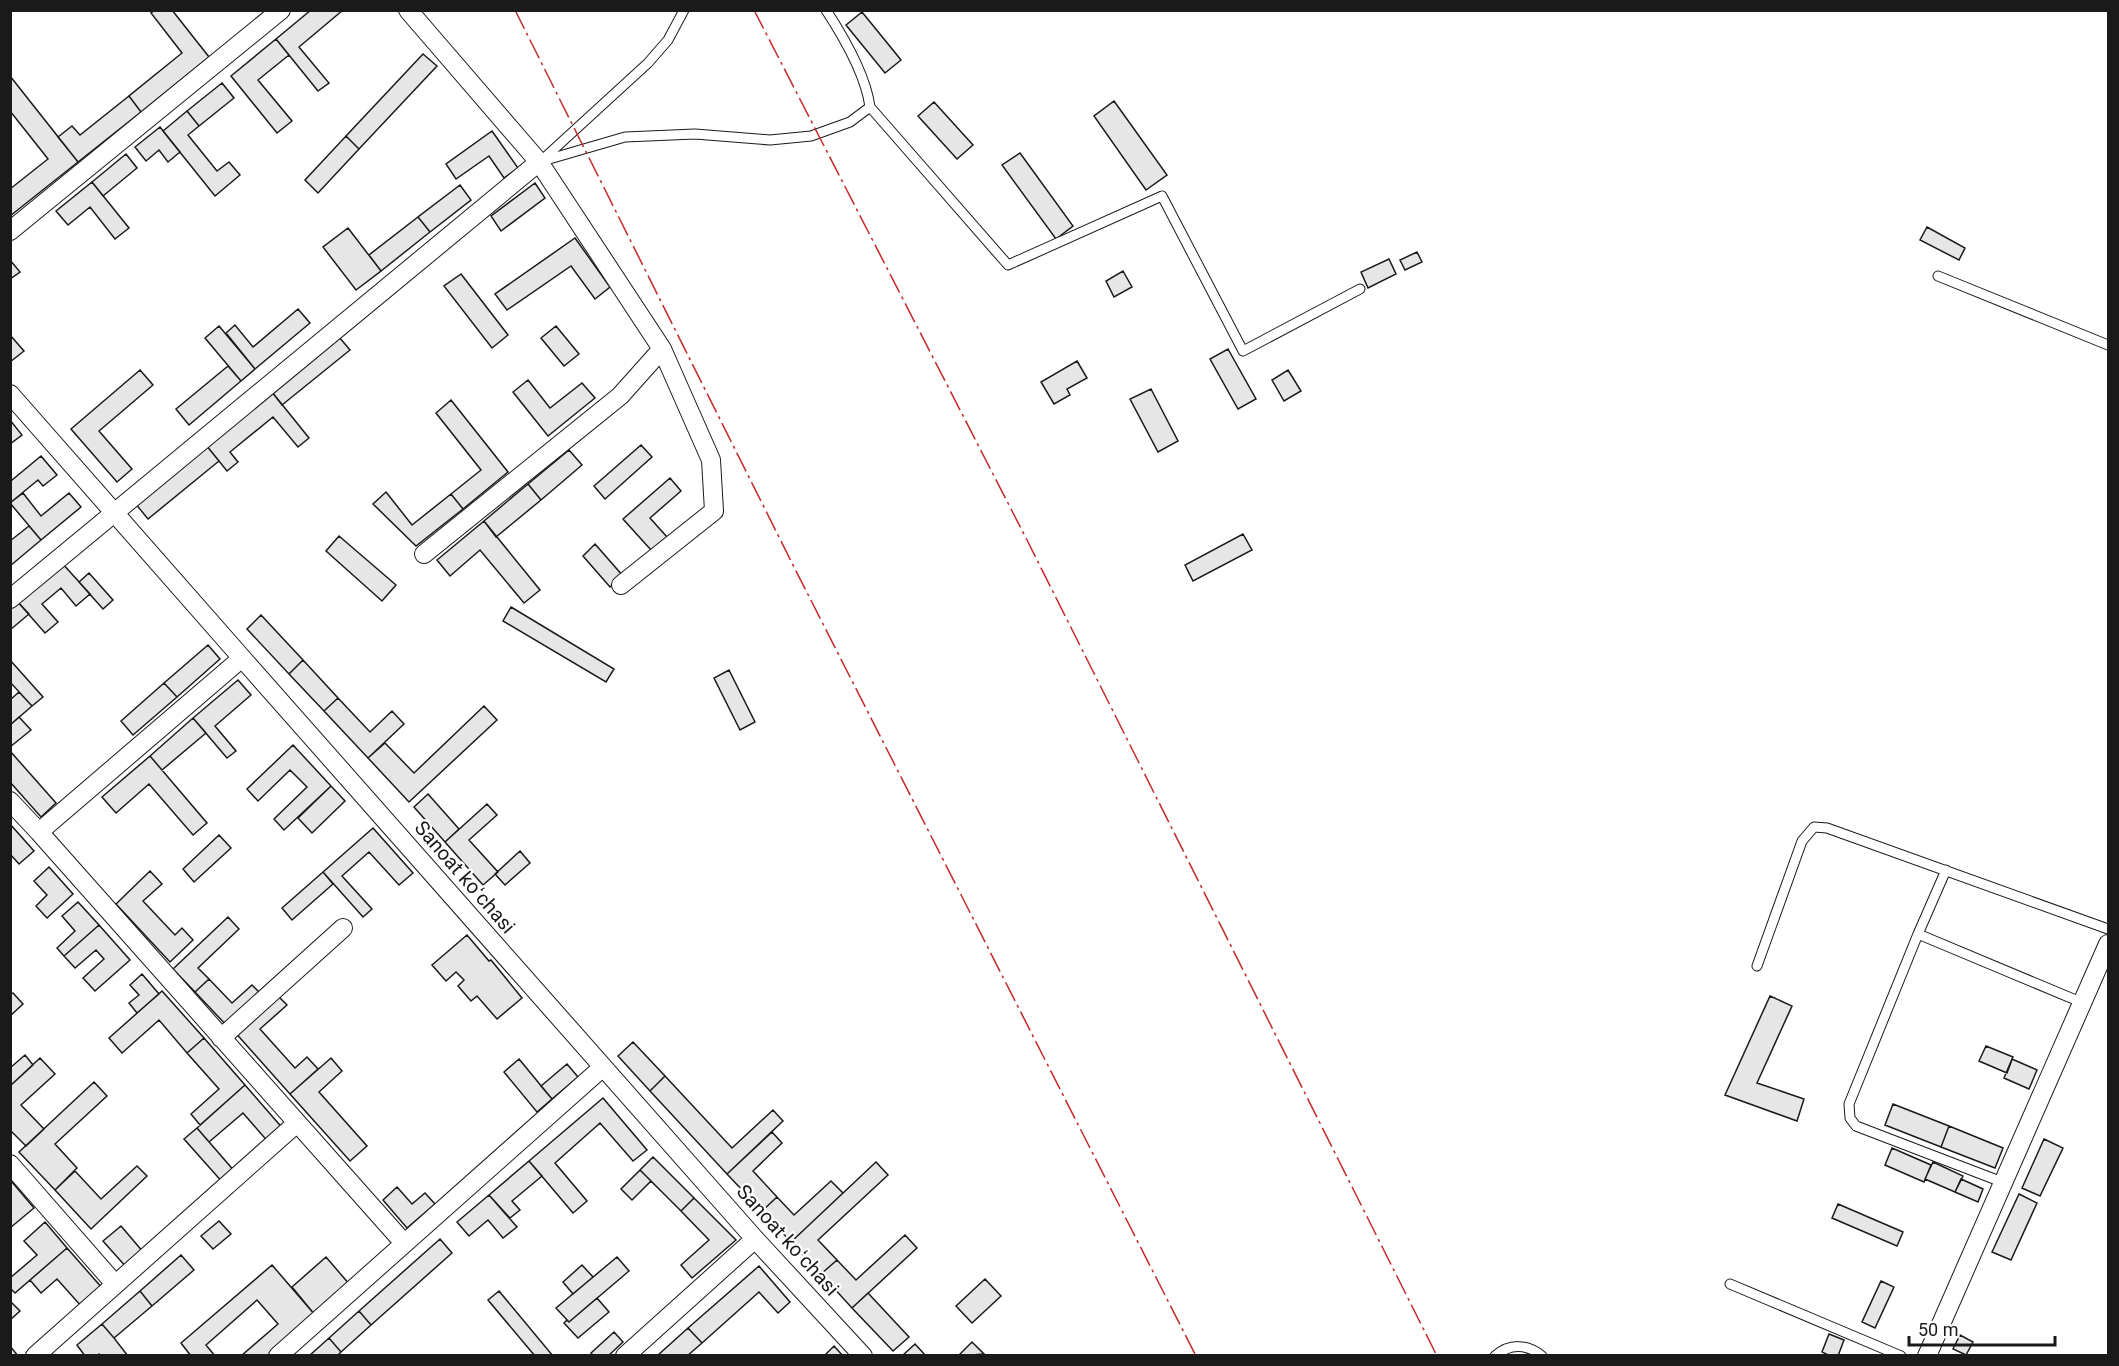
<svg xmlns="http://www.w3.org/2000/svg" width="2119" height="1366" viewBox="0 0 2119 1366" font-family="Roboto,sans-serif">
<rect width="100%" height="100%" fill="#fff"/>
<path fill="#e6e6e6" stroke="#1a1a1a" stroke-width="1.5" d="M155 10H172L209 57 141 112 129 96 182 53 151 13Z
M311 10H343L299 47 329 83 318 91 276 39Z
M862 12 901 60 885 73 846 25Z
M276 39 289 55 258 80 292 121 277 133 231 76Z
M423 54 437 66 359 149 346 136Z
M10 76 78 162 10 216V189L48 159 10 111Z
M222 83 234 98 199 126 187 111Z
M129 96 141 112 78 162 58 137 72 126 80 135Z
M1114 101 1167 175 1146 190 1094 116Z
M934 102 973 145 957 159 918 116Z
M187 111 199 126 188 135 217 171 229 162 240 175 215 196 163 131Z
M160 127 180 152 168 162 159 150 146 161 135 147Z
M492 131 518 168 504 178 489 156 456 179 446 164Z
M346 136 359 149 318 193 305 180Z
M1020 153 1073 226 1056 239 1002 165Z
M126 154 137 168 103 196 92 182Z
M92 182 129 228 115 239 90 207 68 225 56 211Z
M535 183 545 198 501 231 491 216Z
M460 185 471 200 430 232 418 217Z
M418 217 430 232 381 271 369 255Z
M1927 227 1965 248 1959 260 1920 240Z
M348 228 381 271 356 290 323 247Z
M575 238 610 287 595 299 571 266 507 310 495 294Z
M1417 252 1422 262 1405 270 1400 260Z
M1389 259 1396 274 1368 288 1361 272Z
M10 260 20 272 10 279Z
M1123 271 1132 287 1114 297 1106 281Z
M461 274 508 335 492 348 444 286Z
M298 309 310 323 255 369 226 333 235 325 253 347Z
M219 326 255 369 241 381 205 338Z
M556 326 579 354 564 366 541 338Z
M10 335 24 351 10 362Z
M339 337 350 350 282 405 272 392Z
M1228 349 1256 399 1238 409 1210 359Z
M1077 361 1087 378 1067 389 1070 395 1054 404 1041 382Z
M228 366 241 381 189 425 176 409Z
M140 370 153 385 99 431 132 469 117 482 71 429Z
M1288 370 1301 391 1284 401 1272 380Z
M528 380 550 408 582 383 595 398 548 436 513 392Z
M1151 389 1178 441 1158 452 1130 399Z
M272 392 309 438 298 447 273 417 230 452 238 462 227 471 206 445Z
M451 400 508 472 463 509 451 494 481 470 436 413Z
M10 420 22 435 10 444Z
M206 445 219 461 148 519 135 503Z
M641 445 652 457 605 499 594 486Z
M569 450 582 465 541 500 528 484Z
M41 456 57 475 43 486 38 480 10 503V478L12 480Z
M670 478 681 491 650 518 667 537 651 550 623 519Z
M528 484 541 500 496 537 484 521Z
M386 492 412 525 451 494 463 509 416 546 373 504Z
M23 493 41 516 69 493 81 507 41 540 10 503Z
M484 521 540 590 524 603 480 550 450 576 437 560Z
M29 526 41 540 10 566V541Z
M1243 534 1252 550 1193 581 1185 565Z
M339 536 396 585 382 601 326 551Z
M595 544 623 576 610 587 583 556Z
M61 562 90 594 76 606 61 588 42 604 58 622 45 633 17 601Z
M89 573 113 600 103 609 79 582Z
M17 601 29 614 10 630V606Z
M511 607 614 669 606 682 503 621Z
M261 615 303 660 289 674 247 629Z
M208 645 220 659 177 697 164 683Z
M10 660 43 697 32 706 10 682Z
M303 660 338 698 324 711 289 674Z
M729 670 755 722 740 730 714 678Z
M238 680 251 695 215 726 236 751 227 758 193 718Z
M164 683 177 697 133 735 121 721Z
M19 692 32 706 10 725V700Z
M338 698 370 732 392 711 404 724 368 758 324 711Z
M484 706 497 720 409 802 368 758 385 743 414 773Z
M19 717 31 730 10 747V725Z
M193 718 206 733 162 770 150 756Z
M293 745 331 786 284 830 274 819 307 787 290 770 258 801 247 789Z
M10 751 56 803 41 817 10 782Z
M150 756 207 823 193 835 149 784 116 813 102 797Z
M331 786 345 801 312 833 298 818Z
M428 794 459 829 445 842 414 807Z
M487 804 497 815 469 840 498 872 483 885 445 842Z
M10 824 34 851 19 864 10 854Z
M373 828 413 873 399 885 369 852 342 876 372 909 363 917 323 872Z
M219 835 231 848 194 882 183 869Z
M520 851 530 863 505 885 495 874Z
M49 867 73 894 47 918 36 906 47 895 34 881Z
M150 871 162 884 143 901 175 935 182 928 193 940 170 962 116 904Z
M323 872 333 884 292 920 282 908Z
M78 902 99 925 64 956 57 948 75 931 62 916Z
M228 917 239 929 198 968 209 979 195 992 173 969Z
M99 925 130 960 95 991 83 978 104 959 96 950 75 968 64 956Z
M467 935 489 961 491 960 522 998 497 1019 477 996 471 1001 458 986 464 980 456 972 446 981 432 965Z
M142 974 159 994 137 1013 129 1003 139 995 130 985Z
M209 979 232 1003 252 985 263 996 229 1028 195 992Z
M162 991 204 1038 187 1053 159 1020 122 1053 109 1038Z
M13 993 23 1004 10 1016V994Z
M275 993 287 1005 260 1029 295 1068 307 1057 318 1069 290 1094 233 1030Z
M1770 996 1792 1006 1757 1083 1804 1099 1797 1121 1725 1095Z
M204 1038 245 1085 200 1125 191 1114 219 1089 187 1053Z
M633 1042 665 1076 650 1091 618 1056Z
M1986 1046 2013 1057 2007 1073 1979 1061Z
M25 1055 33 1065 10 1086V1068Z
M40 1058 55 1074 21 1105 44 1129 26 1146 10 1130V1086Z
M331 1058 342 1071 319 1092 367 1146 350 1161 290 1094Z
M519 1059 552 1099 537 1112 504 1072Z
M2012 1059 2037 1070 2029 1089 2004 1078Z
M567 1064 578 1077 552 1099 541 1086Z
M665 1076 732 1148 773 1110 783 1121 727 1174 650 1091Z
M94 1082 107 1096 55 1144 77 1168 55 1190 19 1152Z
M245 1085 285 1131 270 1144 243 1113 209 1142 197 1128Z
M603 1098 647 1150 633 1161 600 1123 555 1163 587 1201 573 1213 529 1161Z
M1893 1104 1949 1126 1941 1147 1885 1125Z
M1949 1126 2003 1148 1995 1168 1941 1147Z
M197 1128 236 1173 224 1184 184 1139Z
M772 1132 782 1143 753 1171 777 1197 762 1211 727 1174Z
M2044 1139 2063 1148 2040 1196 2022 1188Z
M1892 1148 1931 1165 1924 1182 1885 1165Z
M653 1157 694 1198 681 1211 640 1170Z
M529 1161 542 1176 512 1201 520 1210 510 1218 489 1195Z
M876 1162 888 1175 818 1240 837 1260 821 1274 791 1242Z
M1933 1162 1963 1176 1955 1192 1925 1179Z
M137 1166 147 1176 91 1229 55 1190 75 1171 101 1199Z
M640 1170 651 1181 632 1200 621 1189Z
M1961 1179 1983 1189 1978 1202 1955 1192Z
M831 1181 843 1193 791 1242 762 1211 777 1197 794 1215Z
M12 1182 34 1208 10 1228V1183Z
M397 1187 412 1204 425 1193 435 1204 407 1228 383 1200Z
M2019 1194 2037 1203 2011 1260 1992 1252Z
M489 1195 517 1227 503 1238 488 1220 469 1236 457 1222Z
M694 1198 736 1240 692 1278 681 1265 709 1240 681 1211Z
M1838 1204 1903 1232 1897 1246 1832 1218Z
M219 1221 231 1234 213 1249 201 1236Z
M45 1222 67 1248 15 1293 10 1288V1278L37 1255 24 1241Z
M121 1226 144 1253 127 1268 103 1241Z
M905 1235 917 1248 852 1308 821 1274 837 1260 856 1280Z
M440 1239 452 1253 371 1325 359 1311Z
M67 1248 103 1289 82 1307 57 1279 41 1293 30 1280Z
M181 1255 194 1270 152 1306 140 1291Z
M326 1257 350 1285 315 1315 292 1287Z
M617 1257 629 1271 569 1322 556 1308Z
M272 1265 315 1315 268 1356H241L278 1324 257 1300 206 1345 215 1356H191L181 1343Z
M582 1265 593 1277 573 1294 563 1282Z
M759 1266 790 1302 778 1313 759 1292 702 1343 688 1328Z
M985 1279 1001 1296 972 1323 956 1306Z
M1881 1281 1894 1287 1875 1328 1862 1322Z
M140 1291 152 1306 114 1338 102 1324Z
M499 1291 553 1356H535L488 1300Z
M868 1293 909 1337 893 1351 852 1308Z
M597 1298 609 1312 578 1338 564 1323 567 1320 569 1322Z
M10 1301 20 1311 10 1320Z
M359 1311 371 1325 341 1352 329 1338Z
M102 1324 114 1338 128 1356H101L99 1354 97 1356H85L77 1345Z
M688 1328 702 1343 687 1356H657Z
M614 1332 623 1342 608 1356H594L591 1353Z
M1829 1334 1844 1340 1838 1356H1830L1822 1352Z
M1960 1335 1973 1342 1966 1355 1953 1349Z
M329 1338 341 1352 337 1356H309Z
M972 1342 984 1354 958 1356Z
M915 1344 926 1356H902Z
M10 1346 18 1356H10Z
M834 1346 843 1356H824Z"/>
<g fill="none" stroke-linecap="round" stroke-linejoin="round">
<defs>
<path id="lane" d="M826 10C843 36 866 76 870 107
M541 161 648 63 668 40 684 10
M539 162 625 137 695 134 770 140 811 136 850 122 870 107 1008 265 1162 196 1243 351 1360 289
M1938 276 2108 345
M1918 934 1946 870
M1757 966 1802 841 1814 827 1827 828 2108 929
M2002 1182 1856 1126 1850 1118 1849 1104 1918 934 2083 1003
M1730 1284 1901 1356
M1495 1356C1510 1343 1527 1344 1542 1356"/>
<path id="street" d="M10 231 281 10
M10 394 242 658
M424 554 620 396 662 349 539 162
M621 585 714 511 711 460 662 349
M10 599 539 162 408 10
M10 801 39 832 242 658 755 1239 863 1356
M39 832 404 1243
M221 1038 343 928
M10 1164 115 1284
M35 1356 297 1123
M278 1356 603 1067
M625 1356 755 1239
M1927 1356 2108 944"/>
</defs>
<use href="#lane" stroke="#1a1a1a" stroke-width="11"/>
<use href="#street" stroke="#1a1a1a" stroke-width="20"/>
<use href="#lane" stroke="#fff" stroke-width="9"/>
<use href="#street" stroke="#fff" stroke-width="18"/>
<path stroke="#c62828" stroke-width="1.5" stroke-dasharray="21 4.5 3 4.5" stroke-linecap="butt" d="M515 10 795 569 1196 1356
M754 10 1027 540 1437 1356"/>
</g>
<g text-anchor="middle" stroke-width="4.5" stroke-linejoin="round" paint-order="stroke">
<g font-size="20" fill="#1a1a1a" stroke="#fff">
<text transform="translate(465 877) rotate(49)" y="7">Sanoat koʻchasi</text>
<text transform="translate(788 1240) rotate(48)" y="7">Sanoat koʻchasi</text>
</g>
</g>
<rect width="2119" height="1366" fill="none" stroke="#1a1a1a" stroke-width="24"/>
<path d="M1909 1336v9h146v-9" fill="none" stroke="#1a1a1a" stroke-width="3"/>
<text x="1918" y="1336" font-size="18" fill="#1a1a1a" stroke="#ffffff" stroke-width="4.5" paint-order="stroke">50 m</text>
</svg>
